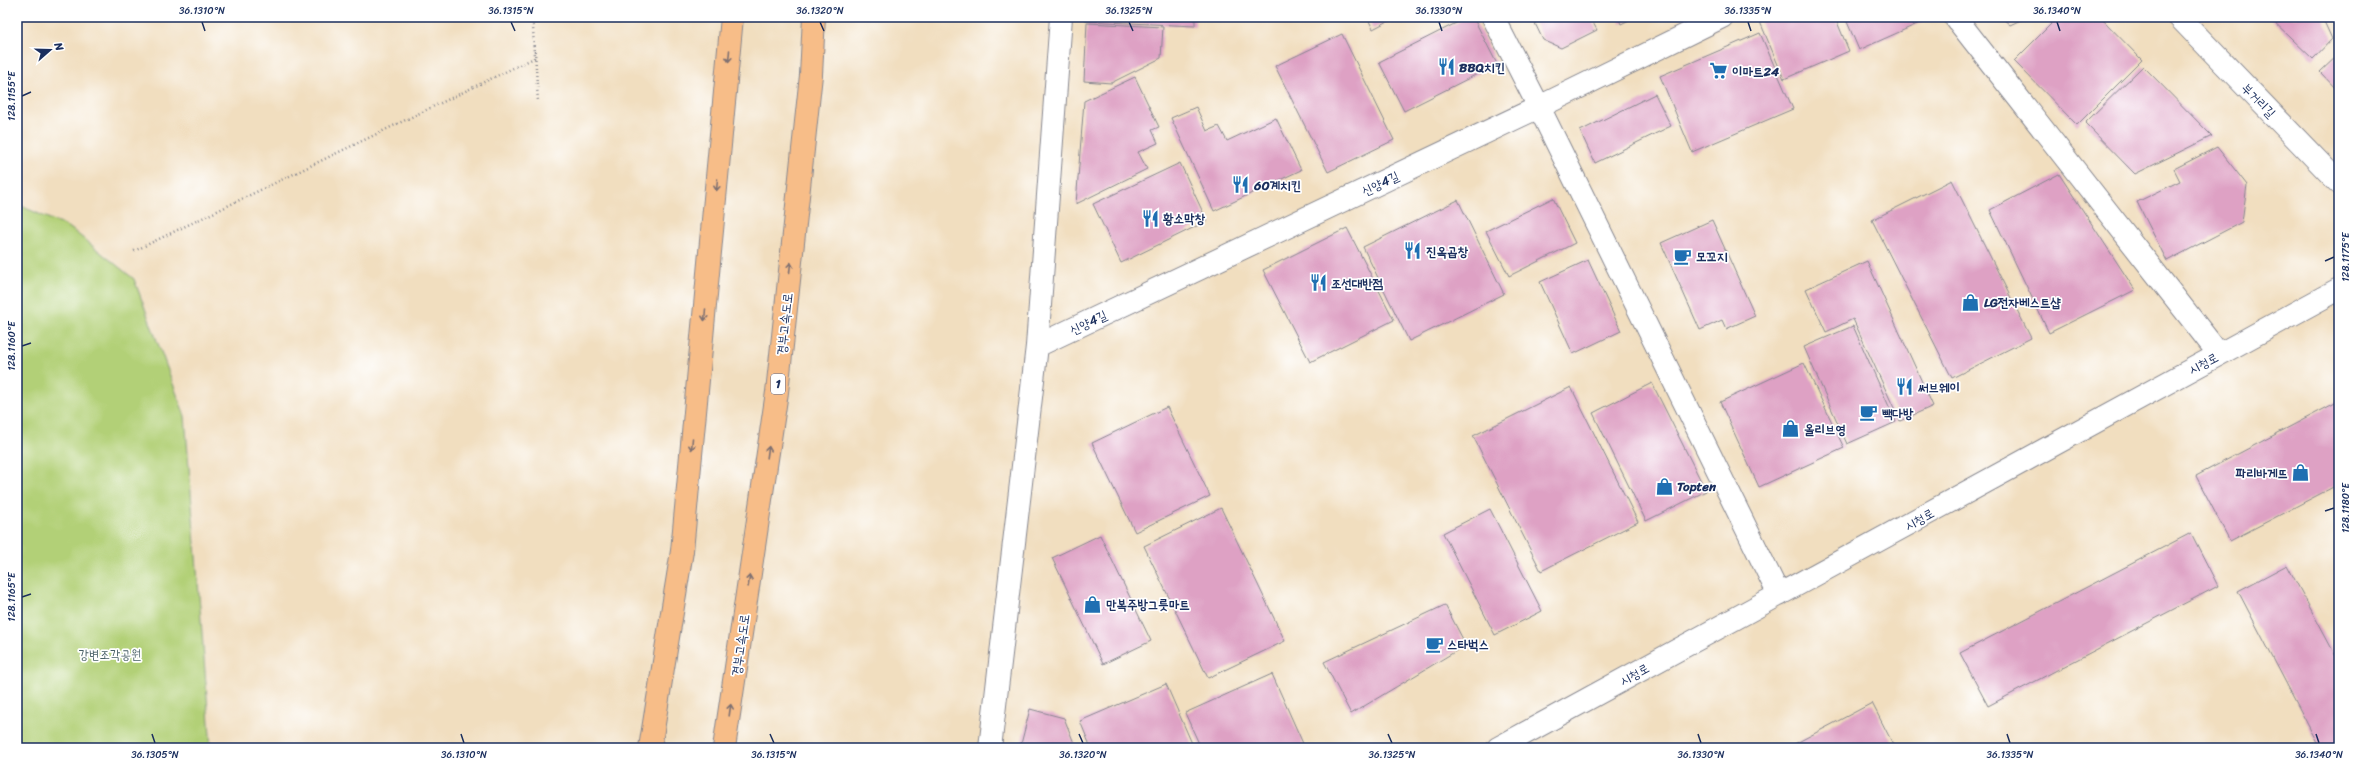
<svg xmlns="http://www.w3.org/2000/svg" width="2356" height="765" viewBox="0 0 2356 765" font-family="Sriracha,'Poor Story',sans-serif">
<rect width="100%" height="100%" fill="#fff"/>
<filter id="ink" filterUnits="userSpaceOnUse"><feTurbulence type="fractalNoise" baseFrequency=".025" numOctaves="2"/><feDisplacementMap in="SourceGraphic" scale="8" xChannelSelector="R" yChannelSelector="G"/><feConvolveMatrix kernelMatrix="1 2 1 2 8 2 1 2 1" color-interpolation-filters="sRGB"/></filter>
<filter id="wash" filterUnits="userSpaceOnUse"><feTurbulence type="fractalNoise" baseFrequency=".012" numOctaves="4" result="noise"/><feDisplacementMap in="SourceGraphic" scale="16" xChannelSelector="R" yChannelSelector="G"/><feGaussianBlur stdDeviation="0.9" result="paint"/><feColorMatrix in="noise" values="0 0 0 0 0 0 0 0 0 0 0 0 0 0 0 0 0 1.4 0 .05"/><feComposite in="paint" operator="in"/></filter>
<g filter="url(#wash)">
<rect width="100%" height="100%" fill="#f1debf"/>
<path fill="#b2d077" stroke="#66806a" d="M17 204 70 228 134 279 185 416 211 748H17Z"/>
<g id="blocks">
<path fill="#dea1c4" d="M1086 17H1195V26L1086 21Z
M1367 17H1396L1373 29Z
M1468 17H1473L1497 64 1404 111 1379 62Z
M1532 17H1590L1597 30 1561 48 1543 40Z
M1618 17H1635L1621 24Z
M1758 17H1835L1849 51 1784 79Z
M1845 17H1933L1859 50Z
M2001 17H2027L2010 25Z
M2058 17H2100L2142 60 2077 125 2014 61Z
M2269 17H2322L2332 39 2313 59Z
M1087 23 1163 27 1161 58 1111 83 1084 81Z
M1760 33 1793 109 1692 152 1660 76Z
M1342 34 1394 140 1328 172 1275 66Z
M2339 54V92L2320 72Z
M2143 66 2212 136 2135 174 2085 123Z
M1135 77 1159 127 1152 130 1158 143 1138 152 1147 169 1076 204 1084 101Z
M1655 94 1671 126 1595 163 1580 131Z
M1196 107 1207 131 1219 126 1227 141 1276 118 1301 170 1214 211 1171 118Z
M2217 147 2247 185 2242 222 2167 261 2137 202 2180 181 2174 169Z
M1180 163 1207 221 1121 263 1093 204Z
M2059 174 2135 290 2049 333 1990 210Z
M1952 180 2031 338 1952 378 1872 220Z
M1553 198 1575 243 1509 276 1486 231Z
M1458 200 1504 294 1409 341 1363 247Z
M1712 220 1755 316 1726 329 1722 320 1700 330 1661 243Z
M1347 228 1394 320 1310 362 1263 270Z
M1588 260 1621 331 1573 354 1540 282Z
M1867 261 1933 406 1900 421 1853 319 1826 332 1806 289Z
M1853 326 1896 422 1847 444 1804 347Z
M1804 363 1844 448 1759 487 1720 402Z
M1652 383 1706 491 1646 521 1593 413Z
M1571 387 1638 522 1541 571 1473 436Z
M2339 401V484L2230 541 2196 476Z
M1167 407 1210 496 1135 532 1092 443Z
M1221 508 1285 641 1208 678 1144 546Z
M1490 509 1542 611 1495 635 1443 533Z
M2191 533 2218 586 1988 706 1960 653Z
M1100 535 1151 641 1103 664 1052 558Z
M2287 565 2339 662V748H2320L2238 591Z
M1445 605 1466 645 1351 714 1324 662Z
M1272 674 1305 748H1201L1185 713Z
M1166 684 1194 748H1091L1080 721Z
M1872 703 1895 748H1787Z
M1030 709 1064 718 1076 748H1020Z"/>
</g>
</g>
<g filter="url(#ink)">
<use href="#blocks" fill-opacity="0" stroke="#86868e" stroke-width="1"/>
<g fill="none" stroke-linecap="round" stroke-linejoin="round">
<defs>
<path id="minor" d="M1493 17 1539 107 1779 595
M1955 17 2219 354
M2179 17 2339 183
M1037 346 1539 107 1722 17
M990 748 1037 346 1061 17
M1498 748 2339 289"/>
<path id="highway" d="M650 748 682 551 732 17
M724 748 777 392 811 75 814 17"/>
</defs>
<use href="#minor" stroke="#86868e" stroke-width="24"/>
<use href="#highway" stroke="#86868e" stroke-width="24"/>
<path stroke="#86868e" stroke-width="2.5" stroke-dasharray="1 3" stroke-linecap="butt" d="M533 24V17
M535 51 538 102
M134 251 534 58 533 23"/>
<use href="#minor" stroke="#fff" stroke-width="22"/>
<use href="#highway" stroke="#f7bd88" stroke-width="22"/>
</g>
<defs><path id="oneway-shaft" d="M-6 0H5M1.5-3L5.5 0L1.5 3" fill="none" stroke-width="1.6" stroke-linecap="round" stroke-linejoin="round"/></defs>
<g stroke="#7e6f71">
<use href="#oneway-shaft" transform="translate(729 56) rotate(95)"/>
<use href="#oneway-shaft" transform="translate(717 185) rotate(95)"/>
<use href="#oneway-shaft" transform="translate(790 268) rotate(-84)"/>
<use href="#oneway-shaft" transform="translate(705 315) rotate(95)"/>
<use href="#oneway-shaft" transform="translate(692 444) rotate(95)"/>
<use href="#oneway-shaft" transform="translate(768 452) rotate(-82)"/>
<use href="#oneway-shaft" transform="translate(749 581) rotate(-82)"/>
<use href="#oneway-shaft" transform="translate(730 710) rotate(-82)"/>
</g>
</g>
<path fill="none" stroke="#1b2f5e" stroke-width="1.5" d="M202 22 205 31M511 22 515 31M820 22 824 31M1129 22 1133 31M1439 22 1442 31M1748 22 1751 31M2057 22 2060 31M22 96 31 92M2325 261 2334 257M22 346 31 343M2325 511 2334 508M22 597 31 594M152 734 155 743M461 734 464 743M770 734 774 743M1079 734 1083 743M1388 734 1392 743M1698 734 1701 743M2007 734 2010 743M2316 734 2319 743"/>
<defs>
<symbol id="restaurant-bare" viewBox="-9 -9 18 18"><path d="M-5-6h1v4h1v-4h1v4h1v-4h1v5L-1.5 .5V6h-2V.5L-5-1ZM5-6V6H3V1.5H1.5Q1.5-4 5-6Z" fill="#1f6fb2" stroke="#fff" stroke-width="2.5" paint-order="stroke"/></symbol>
<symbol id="supermarket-bare" viewBox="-9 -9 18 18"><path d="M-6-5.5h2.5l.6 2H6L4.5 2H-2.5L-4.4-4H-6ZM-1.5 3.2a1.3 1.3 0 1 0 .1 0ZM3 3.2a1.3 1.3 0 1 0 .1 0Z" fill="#1f6fb2" stroke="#fff" stroke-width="2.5" paint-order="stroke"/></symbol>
<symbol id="cafe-bare" viewBox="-9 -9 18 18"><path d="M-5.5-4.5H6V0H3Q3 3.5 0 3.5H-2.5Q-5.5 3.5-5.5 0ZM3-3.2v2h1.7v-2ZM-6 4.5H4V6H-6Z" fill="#1f6fb2" stroke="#fff" stroke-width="2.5" paint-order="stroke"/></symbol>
<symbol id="shop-bare" viewBox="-9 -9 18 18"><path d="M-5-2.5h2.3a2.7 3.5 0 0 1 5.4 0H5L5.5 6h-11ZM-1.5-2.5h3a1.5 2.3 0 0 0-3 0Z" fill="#1f6fb2" stroke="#fff" stroke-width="2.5" paint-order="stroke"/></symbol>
</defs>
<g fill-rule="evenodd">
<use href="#restaurant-bare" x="1434" y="54" width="25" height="25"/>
<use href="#supermarket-bare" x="1706" y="58" width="25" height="25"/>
<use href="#restaurant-bare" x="1228" y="172" width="25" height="25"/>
<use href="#restaurant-bare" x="1138" y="206" width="25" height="25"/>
<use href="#restaurant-bare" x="1400" y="238" width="25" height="25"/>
<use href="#cafe-bare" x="1670" y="244" width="25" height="25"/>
<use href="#restaurant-bare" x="1306" y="270" width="25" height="25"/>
<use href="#shop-bare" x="1958" y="290" width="25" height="25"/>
<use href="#restaurant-bare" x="1892" y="374" width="25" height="25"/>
<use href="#cafe-bare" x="1856" y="400" width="25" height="25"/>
<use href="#shop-bare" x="1778" y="416" width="25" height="25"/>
<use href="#shop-bare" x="2288" y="460" width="25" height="25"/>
<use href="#shop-bare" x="1652" y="474" width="25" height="25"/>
<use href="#shop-bare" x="1080" y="592" width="25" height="25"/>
<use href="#cafe-bare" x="1422" y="632" width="25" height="25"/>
</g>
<g text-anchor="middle" stroke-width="3.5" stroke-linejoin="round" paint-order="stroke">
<rect fill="#fff" stroke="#5f6d8e" stroke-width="1" x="771" y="374" width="14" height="20" rx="3"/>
<g font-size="12" font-weight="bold" fill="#1b2f5e">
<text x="778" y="388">1</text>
</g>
<g font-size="13" font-weight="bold" fill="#1b2f5e" stroke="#fff" text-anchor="start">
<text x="1459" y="72">BBQ치킨</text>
<text x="1732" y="76">이마트24</text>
<text x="1254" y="190">60계치킨</text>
<text x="1163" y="223">황소막창</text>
<text x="1426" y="256">진옥곱창</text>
<text x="1696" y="261">모꼬지</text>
<text x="1331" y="288">조선대반점</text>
<text x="1984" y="307">LG전자베스트샵</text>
<text x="1918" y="392">써브웨이</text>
<text x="1882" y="418">빽다방</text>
<text x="1804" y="434">올리브영</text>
<text x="2288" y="478" text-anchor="end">파리바게뜨</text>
<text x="1677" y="491">Topten</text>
<text x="1106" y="609">만복주방그릇마트</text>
<text x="1447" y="649">스타벅스</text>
</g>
<g font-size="13" fill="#1b2f5e" stroke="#fff">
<text transform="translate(2259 100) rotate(46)" y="5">부거리길</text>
<text transform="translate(1380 183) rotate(-25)" y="5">신양4길</text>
<text transform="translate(1088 322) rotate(-25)" y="5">신양4길</text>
<text transform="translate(784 324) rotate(-84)" y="5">경부고속도로</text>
<text transform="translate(2203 363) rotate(-28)" y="5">시청로</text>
<text transform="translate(1919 519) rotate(-29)" y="5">시청로</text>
<text transform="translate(740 645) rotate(-82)" y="5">경부고속도로</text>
<text transform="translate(1634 674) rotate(-29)" y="5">시청로</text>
</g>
<g font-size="13" fill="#485f66" stroke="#fff">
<text x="110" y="659">강변조각공원</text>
</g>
</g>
<rect width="2356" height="765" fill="none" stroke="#fff" stroke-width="44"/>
<g transform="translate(50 50) rotate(70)" stroke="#ffffff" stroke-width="3" paint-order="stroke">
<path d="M0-3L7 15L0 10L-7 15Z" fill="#1b2f5e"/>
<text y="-6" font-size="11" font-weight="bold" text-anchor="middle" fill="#1b2f5e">N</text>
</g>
<rect x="22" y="22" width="2312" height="721" fill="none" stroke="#1b2f5e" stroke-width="1.5"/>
<g font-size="10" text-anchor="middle" fill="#1b2f5e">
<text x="202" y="14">36.1310°N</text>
<text x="511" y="14">36.1315°N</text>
<text x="820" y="14">36.1320°N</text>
<text x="1129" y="14">36.1325°N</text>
<text x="1439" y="14">36.1330°N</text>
<text x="1748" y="14">36.1335°N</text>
<text x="2057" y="14">36.1340°N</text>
<text transform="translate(11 96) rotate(-90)" y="4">128.1155°E</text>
<text transform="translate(2345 257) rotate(-90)" y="4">128.1175°E</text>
<text transform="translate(11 346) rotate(-90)" y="4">128.1160°E</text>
<text transform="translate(2345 508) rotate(-90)" y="4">128.1180°E</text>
<text transform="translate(11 597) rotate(-90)" y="4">128.1165°E</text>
<text x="155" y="758">36.1305°N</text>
<text x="464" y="758">36.1310°N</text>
<text x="774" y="758">36.1315°N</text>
<text x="1083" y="758">36.1320°N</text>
<text x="1392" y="758">36.1325°N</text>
<text x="1701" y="758">36.1330°N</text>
<text x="2010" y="758">36.1335°N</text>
<text x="2319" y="758">36.1340°N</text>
</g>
</svg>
